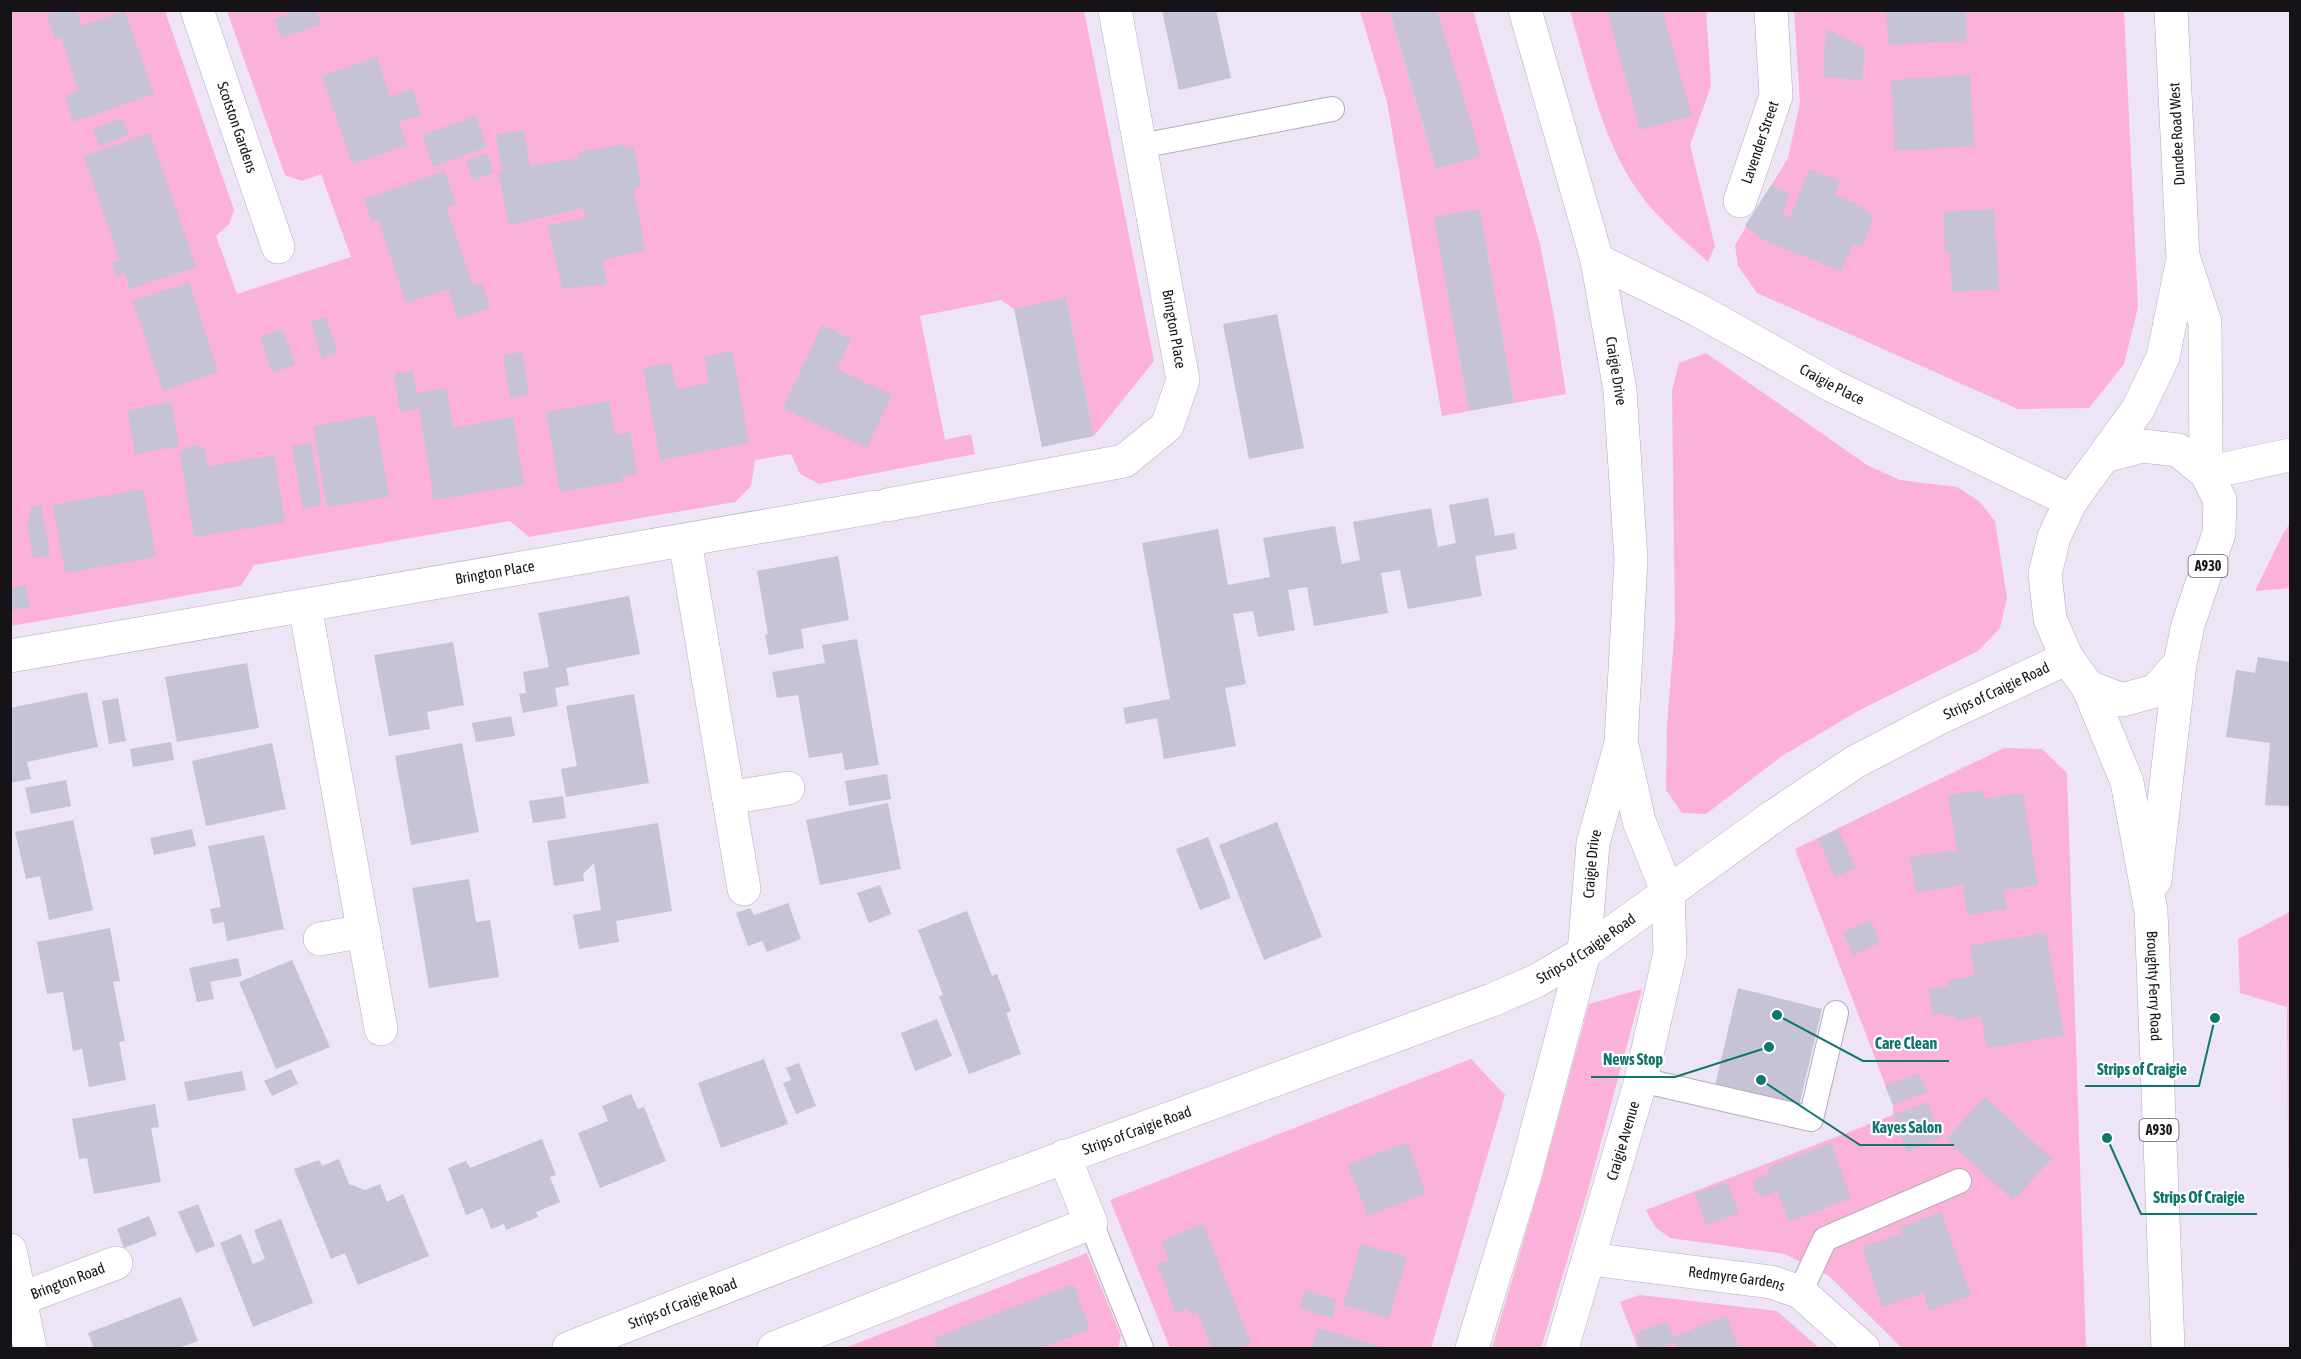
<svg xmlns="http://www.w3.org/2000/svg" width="2301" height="1359" viewBox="0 0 2301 1359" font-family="'Asap Condensed',sans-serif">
<rect width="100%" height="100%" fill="#ede4f5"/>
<path fill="#fcb1d8" d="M778 10V12L1084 11 1154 361 1094 436 1066 299 1014 309 1001 300 920 316 945 440 971 434 975 454 819 484 800 474 791 454 755 460 751 486 735 502 529 537 510 521 254 565 241 586 11 626V11H165L234 210 229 224 216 236 237 294 351 257 321 174 302 181 285 175 227 11Z
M1360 11H1389L1436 169 1480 156 1437 11H1473L1540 244 1554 316 1566 394 1514 403 1480 210 1435 218 1469 411 1442 416 1387 102Z
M1570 11H1706L1711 86 1690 145 1715 246 1708 262C1680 237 1649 211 1630 179 1599 127 1587 68 1570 11Z
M1794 11H2124L2138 307 2124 364 2089 408 2018 409 1757 293 1738 266 1735 245 1788 158 1800 103Z
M1706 353 1867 465 1900 480 1957 487 1979 501 1995 521 2007 598 2000 628 1978 651 1858 711 1782 756 1706 814 1682 813 1666 790 1667 724 1675 626 1672 391 1679 363Z
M2290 523V588L2255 591 2283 534Z
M2004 748 2042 749 2067 773 2086 1348H1902L1829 1276 1785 1254 1670 1238 1655 1227 1646 1210 1893 1115V1105L1795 849Z
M2290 912V1266H2289L2287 1007 2240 993 2238 939Z
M1642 989 1588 1190 1541 1348H1492L1542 1178 1589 1004Z
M1471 1059 1505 1095 1431 1348H1170L1110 1200Z
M1087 1253 1121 1336 1118 1348H845Z
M1640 1295 1777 1311 1819 1348H1638L1620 1302Z"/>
<path fill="#c5c3d5" d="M60 10H77L82 26 125 11 154 94 73 122 65 96 79 91 61 37 55 39 47 15Z
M298 10H316L321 24 282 38 274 19Z
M1162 10H1216L1231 78 1179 90Z
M1389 10H1437L1481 156 1436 169Z
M1607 10H1662L1692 116 1640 130Z
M1886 10H1966L1967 41 1888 45Z
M1826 29 1865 48 1862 80 1823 77Z
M377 57 390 97 413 89 421 115 399 122 407 145 352 164 322 76Z
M1970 75 1974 146 1895 151 1891 80Z
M476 116 487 147 433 167 422 135Z
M122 118 129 135 99 146 93 129Z
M524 130 530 166 578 158 579 152 625 144V148L634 146 641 185 634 190 645 250 602 260 607 284 562 289 548 225 585 218 584 208 509 225 498 171 502 172 496 135Z
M150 133 196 267 130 289 124 273 116 276 112 264 120 261 84 156Z
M487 153 494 173 473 180 466 161Z
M1809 169 1840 181 1834 195 1866 208 1865 212 1874 216 1862 247 1853 243 1841 271 1765 241 1745 226 1771 185 1790 193 1782 214 1790 217Z
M445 171 456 204 446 207 473 285 482 283 490 308 458 319 448 289 406 303 378 220 372 222 364 199Z
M1480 209 1514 403 1469 411 1434 217Z
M1994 209 1999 289 1952 292 1950 252 1945 253 1943 212Z
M189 282 218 372 163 391 133 301Z
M1066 298 1094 436 1042 447 1014 309Z
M1277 314 1304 448 1249 459 1223 324Z
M326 317 338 353 322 358 311 322Z
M822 325 851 339 837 369 892 395 867 448 783 408Z
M283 329 295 365 272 373 260 337Z
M732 351 749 443 660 460 643 368 671 363 676 389 693 386 709 383 704 357Z
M522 352 529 394 510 398 503 355Z
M413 371 416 393 446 388 453 428 513 417 524 485 434 500 419 408 400 412 394 374Z
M609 401 615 435 630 432 637 474 622 476 623 481 560 492 546 412Z
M171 402 179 446 135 454 127 410Z
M375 415 389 497 327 507 313 426Z
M311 443 322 505 303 509 292 446Z
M199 445 205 450 208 466 274 455 285 522 194 537 180 454 184 448Z
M143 489 156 557 65 573 53 505Z
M1488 498 1495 536 1514 533 1517 549 1475 556 1482 596 1408 609 1400 570 1381 573 1388 613 1314 626 1307 587 1288 590 1295 630 1258 637 1253 611 1233 614 1246 684 1225 688 1236 746 1164 759 1157 718 1126 724 1123 708 1170 699 1142 543 1218 529 1228 585 1270 577 1263 538 1335 526 1342 564 1360 560 1353 522 1431 508 1438 547 1456 543 1449 505Z
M41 505 50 555 33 558 27 526 31 507Z
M838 556 849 620 801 629 804 648 769 655 765 635 768 634 757 571Z
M25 585 30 607 12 610 10 588Z
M629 596 640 654 566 668 569 685 555 688 558 706 523 713 519 694 526 693 523 672 549 667 538 613Z
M857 639 879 765 845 770 842 753 809 758 798 695 777 698 772 672 825 663 822 645Z
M453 642 464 705 427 712 430 729 389 736 374 655Z
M2258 657 2290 662V806L2265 805 2270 743 2226 737 2236 670 2255 673Z
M247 663 259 728 177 742 165 677Z
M87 692 98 747 27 762 31 779 10 783V708Z
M634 694 649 783 566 797 561 769 577 766 566 706Z
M118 698 126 741 109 744 102 701Z
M511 716 515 736 476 742 472 723Z
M171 742 174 760 133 767 130 749Z
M272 743 286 809 206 826 192 761Z
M462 743 479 832 411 845 395 756Z
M887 774 891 799 849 806 845 781Z
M66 780 71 806 31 814 25 788Z
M1982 790 1984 799 2023 793 2038 885 2003 890 2007 909 1967 915 1963 885 1916 893 1910 857 1957 850 1948 795Z
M563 796 566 818 533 823 529 801Z
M888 803 901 869 820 885 806 820Z
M73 820 93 910 49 920 40 876 26 879 15 832Z
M1277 822 1322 937 1264 960 1219 845Z
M658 823 672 911 616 921 619 942 579 949 573 915 601 910 594 863 583 874 584 881 554 886 547 841Z
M192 829 196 846 154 855 150 838Z
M1838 829 1856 868 1835 877 1818 839Z
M264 835 284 929 227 941 224 922 213 924 210 909 221 907 208 846Z
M1208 837 1231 898 1200 910 1176 849Z
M469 879 476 922 490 920 499 977 429 988 412 888Z
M880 885 891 914 869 923 857 893Z
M788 903 801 939 767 952 762 941 748 946 736 913 750 908 754 915Z
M967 911 992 976 997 974 1011 1011 1006 1013 1021 1054 969 1074 939 996 943 995 918 930Z
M1871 920 1880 943 1853 955 1843 932Z
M110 928 120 981 113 982 125 1041 119 1042 126 1080 89 1087 82 1049 73 1051 63 992 47 994 37 942Z
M2046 933 2064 1035 1987 1048 1981 1016 1956 1021 1955 1016 1946 1017V1013L1933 1015 1928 989 1950 986 1949 980 1975 976 1970 945Z
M238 958 242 976 210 982 214 999 197 1002 189 968Z
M292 960 330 1047 276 1069 239 982Z
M1738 988 1822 1009 1799 1106 1715 1086Z
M937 1019 952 1056 915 1071 901 1033Z
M764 1059 788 1124 721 1148 698 1083Z
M799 1063 816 1106 796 1114 783 1083 791 1080 786 1068Z
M291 1069 298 1084 272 1096 264 1081Z
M242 1071 246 1090 188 1101 184 1082Z
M1919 1073 1927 1092 1893 1105 1885 1086Z
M631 1094 638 1109 644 1107 666 1161 600 1188 578 1133 608 1121 602 1106Z
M1985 1097 2052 1159 2013 1200 1946 1139Z
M1927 1102 1940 1138 1907 1152 1893 1115Z
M155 1104 159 1127 151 1128 161 1182 94 1194 87 1158 79 1159 72 1119Z
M542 1139 556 1175 550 1177 560 1202 536 1212 538 1217 506 1230 504 1224 491 1229 483 1208 466 1215 448 1168 466 1161 470 1168Z
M1407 1142 1426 1193 1368 1216 1348 1165Z
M1831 1143 1851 1198 1789 1222 1777 1191 1763 1197 1757 1193 1753 1185 1756 1178 1770 1173 1768 1167Z
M339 1159 349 1184 365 1190 380 1184 387 1202 403 1194 429 1256 358 1285 345 1253 331 1259 294 1169 319 1160 322 1166Z
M1727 1182 1739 1213 1706 1225 1695 1193Z
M198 1204 215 1246 196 1253 178 1212Z
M1941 1212 1971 1295 1929 1311 1923 1293 1882 1307 1862 1247 1902 1233 1900 1227Z
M149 1216 157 1235 124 1248 117 1229Z
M281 1219 313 1303 253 1327 220 1243 241 1234 253 1264 265 1259 254 1230Z
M1203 1224 1251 1343 1237 1348H1212L1197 1312 1191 1315 1188 1308 1176 1313 1157 1264 1169 1260 1161 1241Z
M1361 1244 1407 1257 1389 1318 1343 1305Z
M1073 1284 1090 1329 1041 1348H938L934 1338Z
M1305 1290 1337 1300 1332 1318 1299 1308Z
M181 1297 198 1341 178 1348H94L88 1333Z
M1726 1316 1739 1348H1678L1675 1342 1657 1348H1641L1635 1333 1667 1321 1673 1337Z
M1318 1328 1382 1347 1381 1348H1312Z"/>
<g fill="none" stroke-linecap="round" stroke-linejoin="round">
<defs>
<path id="service" d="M1141 146 1332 109
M1641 1080 1811 1119 1836 1013
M1091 1223 1141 1348
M1800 1292 1825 1239 1959 1181"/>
<g id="minor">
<path id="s1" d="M197 10 278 247"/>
<path id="s2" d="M1740 201 1776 96 1771 10"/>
<path d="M887 505 1124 461 1167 426 1183 380 1115 10"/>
<path d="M685 541 744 889"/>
<path d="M305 606 381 1029"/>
<path id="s3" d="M10 656 875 507"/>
<path d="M729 798 788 788"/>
<path d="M320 939 364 931"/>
<path d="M10 1250 30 1348"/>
<path id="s4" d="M1590 1259 1771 1282 1800 1292 1863 1348"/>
<path id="s5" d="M20 1299 116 1263"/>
<path d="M774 1348 1091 1223 1064 1156"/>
</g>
<g id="tertiary">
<path id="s6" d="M1597 260 1698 310 1833 386 2071 501"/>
<path d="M2206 473 2290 455"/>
<path id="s7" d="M569 1348 943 1202 1492 1000 1536 981 1584 953 1774 816 1855 762 1939 718 2067 658"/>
<path id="s8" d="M1472 1348 1525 1175 1584 953 1593 843 1621 743 1631 560 1620 390 1597 260 1525 10"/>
<path id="s9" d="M1562 1348 1641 1080 1670 953 1668 893 1639 821 1622 745"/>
</g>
<g id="primary">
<path d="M2184 259 2205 322 2206 473"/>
<path d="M2105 456 2142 446 2178 450 2206 473 2220 500 2219 533 2188 625 2180 663 2155 691 2122 700 2088 687 2067 658 2050 619 2045 574 2054 537 2071 501 2138 409 2163 357 2183 258 2171 10"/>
<path id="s10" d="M2088 687 2127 782 2151 911 2168 1348"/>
<path d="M2155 880 2180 663"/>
</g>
</defs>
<use href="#service" stroke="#b4abbc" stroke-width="26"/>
<use href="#minor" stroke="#b4abbc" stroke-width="34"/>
<use href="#tertiary" stroke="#b4abbc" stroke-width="34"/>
<use href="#primary" stroke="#b4abbc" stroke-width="34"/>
<use href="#service" stroke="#fff" stroke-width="24"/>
<use href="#minor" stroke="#fff" stroke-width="33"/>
<use href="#tertiary" stroke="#fff" stroke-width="33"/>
<use href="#primary" stroke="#fff" stroke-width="33"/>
</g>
<g text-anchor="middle" stroke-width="4.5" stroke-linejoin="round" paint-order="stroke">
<g fill="#fff" stroke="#5c5a5d" stroke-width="1.5">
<rect x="2188.5" y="555" width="39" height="22" rx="4.5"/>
<rect x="2139.5" y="1119" width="39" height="22" rx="4.5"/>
</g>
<g font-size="14" font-weight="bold" fill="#161318">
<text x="2208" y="571">A930</text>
<text x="2159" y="1135">A930</text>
</g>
<g font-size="15" fill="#161318" stroke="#fff">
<text dy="5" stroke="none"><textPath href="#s1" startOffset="124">Scotston Gardens</textPath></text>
<text transform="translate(2177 134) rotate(-93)" y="5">Dundee Road West</text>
<text dy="5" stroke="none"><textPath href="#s2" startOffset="62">Lavender Street</textPath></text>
<text transform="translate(1174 329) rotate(80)" y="5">Brington Place</text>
<text transform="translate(1616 371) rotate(81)" y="5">Craigie Drive</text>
<text dy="5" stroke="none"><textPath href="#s6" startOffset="266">Craigie Place</textPath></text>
<text dy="5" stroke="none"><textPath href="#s3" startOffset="492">Brington Place</textPath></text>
<text dy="5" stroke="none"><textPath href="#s7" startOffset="1580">Strips of Craigie Road</textPath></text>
<text dy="5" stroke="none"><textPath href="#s8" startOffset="500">Craigie Drive</textPath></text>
<text dy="5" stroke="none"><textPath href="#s7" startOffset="1094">Strips of Craigie Road</textPath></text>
<text dy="5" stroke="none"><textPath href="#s10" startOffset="309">Broughty Ferry Road</textPath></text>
<text dy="5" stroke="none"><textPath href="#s7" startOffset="608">Strips of Craigie Road</textPath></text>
<text dy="5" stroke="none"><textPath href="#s9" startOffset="216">Craigie Avenue</textPath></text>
<text dy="5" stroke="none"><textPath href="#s4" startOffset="148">Redmyre Gardens</textPath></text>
<text dy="5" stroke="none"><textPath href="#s5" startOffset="51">Brington Road</textPath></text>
<text dy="5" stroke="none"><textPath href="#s7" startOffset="122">Strips of Craigie Road</textPath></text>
</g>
</g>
<path fill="none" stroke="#0f766e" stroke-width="2" d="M1777 1015L1863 1061H1949M1769 1047L1675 1077H1591M2215 1018L2199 1086H2085M1761 1080L1860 1145H1954M2107 1138L2141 1214H2257"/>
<g fill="#0f766e" stroke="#fff" stroke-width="2">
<circle cx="1777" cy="1015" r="6"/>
<circle cx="1769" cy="1047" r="6"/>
<circle cx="2215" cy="1018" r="6"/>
<circle cx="1761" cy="1080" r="6"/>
<circle cx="2107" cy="1138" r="6"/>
</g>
<g font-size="16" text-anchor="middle" font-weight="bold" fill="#0f766e" stroke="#fff" stroke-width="4.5" stroke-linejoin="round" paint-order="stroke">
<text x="1906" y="1049">Care Clean</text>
<text x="1633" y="1065">News Stop</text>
<text x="2142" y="1075">Strips of Craigie</text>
<text x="1907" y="1133">Kayes Salon</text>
<text x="2199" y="1203">Strips Of Craigie</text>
</g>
<rect width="2301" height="1359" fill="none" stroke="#161318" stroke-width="24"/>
</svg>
